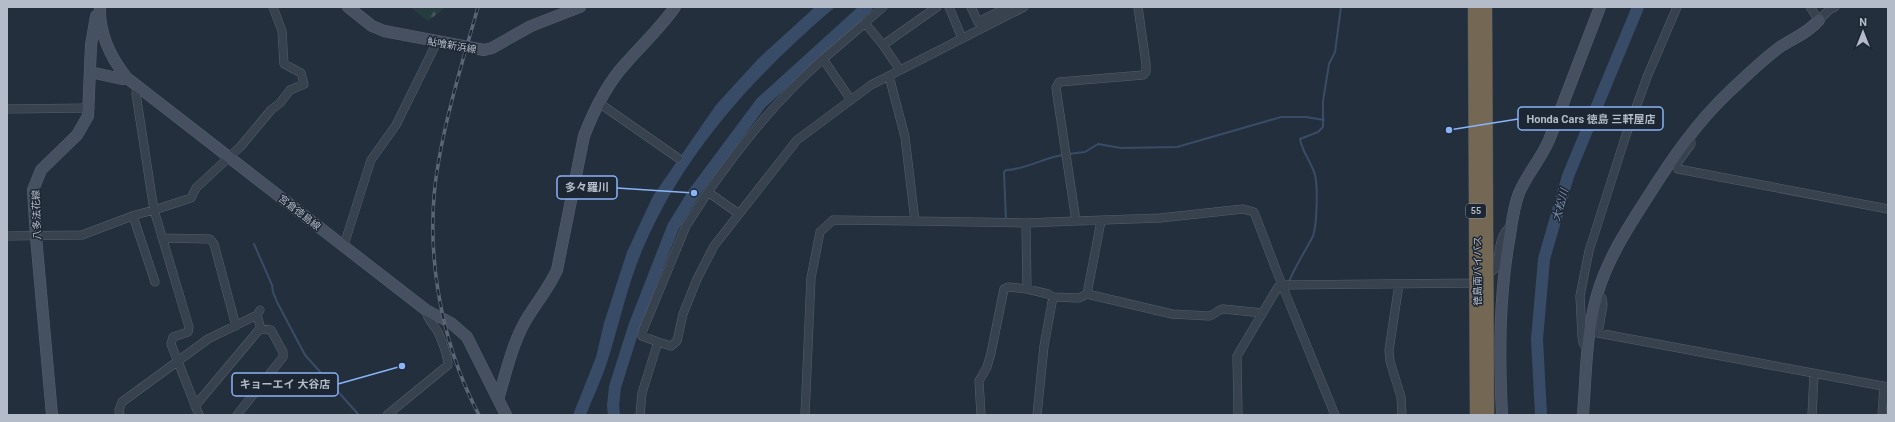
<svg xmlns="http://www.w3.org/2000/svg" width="1895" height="422" viewBox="0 0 1895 422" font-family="Roboto,'Noto Sans JP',sans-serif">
<defs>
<pattern id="forest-firs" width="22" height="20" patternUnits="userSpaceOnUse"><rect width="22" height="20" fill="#263c3f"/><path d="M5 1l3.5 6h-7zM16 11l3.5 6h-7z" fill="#435659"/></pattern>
</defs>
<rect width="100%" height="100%" fill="#242f3e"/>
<path fill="url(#forest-firs)" d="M410 7H446L428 21Z"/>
<path fill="#394c67" d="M815 7H835C756 74 685 151 644 246 629 280 621 317 610 353 604 374 594 395 586 415H573L596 357 604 323 627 252 653 196 716 105 758 59Z"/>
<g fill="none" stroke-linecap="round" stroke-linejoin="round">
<path stroke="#394c67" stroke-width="2" d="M1068 154 1085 152 1098 144 1121 148 1177 147 1281 117H1306L1324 120
M1006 220 1004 172 1006 170C1026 170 1044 157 1064 155
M254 244 272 285 273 292 277 302 305 355 359 415
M1289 282C1295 266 1305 252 1313 236 1317 225 1318 187 1315 175 1312 163 1302 152 1300 139L1318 132 1323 127V101L1329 64 1335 52 1341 7"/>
<path stroke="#394c67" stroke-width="12" d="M614 415 613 406 615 387 634 327 673 227 694 193 761 103 867 7
M1541 415 1537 339 1544 259 1568 176 1638 7"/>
<defs>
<path id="street" d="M949 7 962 38
M971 7 978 22 1008 7
M1138 7 1146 64V72L1143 75 1059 82 1056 88 1076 221 1160 218 1243 209 1254 212 1282 285 1335 415
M1810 7 1819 20 1829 10 1835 7
M883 45 865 23 883 7
M900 70 883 45 937 7
M889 76 905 137 915 221 1026 223
M138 88 136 94 154 210 189 327 188 332 173 337 171 344 199 415
M851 100 823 59 865 23
M599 103 678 158
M7 109 90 108
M1690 134 1691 144 1677 163 1678 169 1888 209
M739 214 708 192C743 142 777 100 823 59
M133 216 155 282
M1101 221 1087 294 1172 314 1209 316C1215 315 1217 310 1223 309L1263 313
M7 236 82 235 135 215 154 210 191 198 196 188 241 146 271 110 280 103 290 90 304 84 301 73 284 64 282 31 273 7
M162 238 210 239 214 244 236 326
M344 245 371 160 396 125 437 42
M1399 284 1389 350 1390 361 1401 397 1402 415
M1597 295 1602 298 1603 305 1598 333 1888 387
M1053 297 1048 294 1027 289 1026 223 1076 221
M658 342 642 336 643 330 686 226 708 192
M1588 350 1583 343 1582 337 1580 296 1589 251 1625 138 1647 77 1677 7
M195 406 258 331 261 329
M120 415 119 410 122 402 208 339 257 315 260 310
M237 415 283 357V352L271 330 261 329 257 315
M387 415 448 365C448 354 442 342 438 332 433 323 427 320 426 310
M640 415 642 393 658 342 671 346 677 341 683 314 697 279 714 246 797 140 871 85 1024 7
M805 415 811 278 820 232 833 220 915 221
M981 415 979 381 987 367 991 353 1004 289 1008 287 1027 289
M1037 415 1044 346 1053 297 1079 298 1087 294
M1238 415 1237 356 1278 287 1282 285 1477 283 1497 267C1499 254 1499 233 1511 227
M1812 415 1814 374
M1882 415 1884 386"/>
<path id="secondary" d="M100 7C99 34 111 58 127 78L426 310 451 323 467 337 506 415
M348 7 372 26 384 31 484 50 492 48 531 26 580 7
M90 72 122 79 127 78
M498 399C506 373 512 344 526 320 536 303 549 288 557 270L584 136C594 110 608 82 627 62 643 44 661 27 675 7
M52 415 36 237 33 190 41 170 77 135 88 116 91 45 96 16 99 14
M1502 415C1499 354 1499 295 1510 235 1512 221 1514 206 1519 193 1527 174 1541 159 1549 140L1600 7
M1583 415C1586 375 1586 334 1597 295 1607 260 1627 229 1647 198 1671 160 1696 123 1730 91 1746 76 1762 60 1780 47 1794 38 1808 33 1819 20"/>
<path id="highway" d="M1475 7 1477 415
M1485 7 1487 415"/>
</defs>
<use href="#street" stroke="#565f6c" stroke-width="9"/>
<use href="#secondary" stroke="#565f6c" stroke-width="12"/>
<use href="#highway" stroke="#434c59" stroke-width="15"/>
<use href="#street" stroke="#38414e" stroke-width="8"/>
<use href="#secondary" stroke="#465061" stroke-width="11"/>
<use href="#highway" stroke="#746855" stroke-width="14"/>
<defs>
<path id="rail" d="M478 7C464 57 448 108 439 159 423 244 439 339 479 415"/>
</defs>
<use href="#rail" stroke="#5a6575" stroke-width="3.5"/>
<use href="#rail" stroke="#1d2633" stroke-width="2" stroke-dasharray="6" stroke-linecap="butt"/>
</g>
<g text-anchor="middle" stroke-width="3" stroke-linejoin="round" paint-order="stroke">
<rect fill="#1d2633" stroke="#878f9c" stroke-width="1" x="1466" y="204" width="20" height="14" rx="3"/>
<g font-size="9" font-weight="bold" fill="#b4bcc9">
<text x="1476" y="214">55</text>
</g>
<g font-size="10" fill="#b4bcc9" stroke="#1d2633">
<text transform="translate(452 45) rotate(10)" y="4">鮎喰新浜線</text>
<text transform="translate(300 212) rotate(38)" y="4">宮倉徳島線</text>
<text transform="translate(36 215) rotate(-92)" y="4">八多法花線</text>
<text transform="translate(1477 271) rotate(-90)" y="4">徳島南バイパス</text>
</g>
<g font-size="11" font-style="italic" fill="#7c92b1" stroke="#1d2633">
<text transform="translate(1560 205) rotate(-74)" y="4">大松川</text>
</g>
</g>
<path fill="none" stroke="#8ab4f8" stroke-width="1.5" d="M1449 130L1518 119M694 193L617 188M402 366L338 384"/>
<g fill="#8ab4f8" stroke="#1d2633" stroke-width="1.5">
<circle cx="1449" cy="130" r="4"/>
<circle cx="694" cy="193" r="4"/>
<circle cx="402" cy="366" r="4"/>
</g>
<g fill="#1d2633" stroke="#8ab4f8" stroke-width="1.5">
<rect x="1518" y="107" width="145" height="23" rx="4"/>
<rect x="557" y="176" width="60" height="23" rx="4"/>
<rect x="232" y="373" width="106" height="23" rx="4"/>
</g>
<g font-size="11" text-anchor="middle" font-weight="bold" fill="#b4bcc9">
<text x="1591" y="123">Honda Cars 徳島 三軒屋店</text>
<text x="587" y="191">多々羅川</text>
<text x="285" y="388">キョーエイ 大谷店</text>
</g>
<rect width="1895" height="422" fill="none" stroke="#b4bcc9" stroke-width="16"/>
<g transform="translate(1863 32)" stroke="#1d2633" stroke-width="3" paint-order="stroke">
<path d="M0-3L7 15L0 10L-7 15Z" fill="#b4bcc9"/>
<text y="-6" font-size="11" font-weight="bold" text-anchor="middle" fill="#b4bcc9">N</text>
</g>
</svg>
